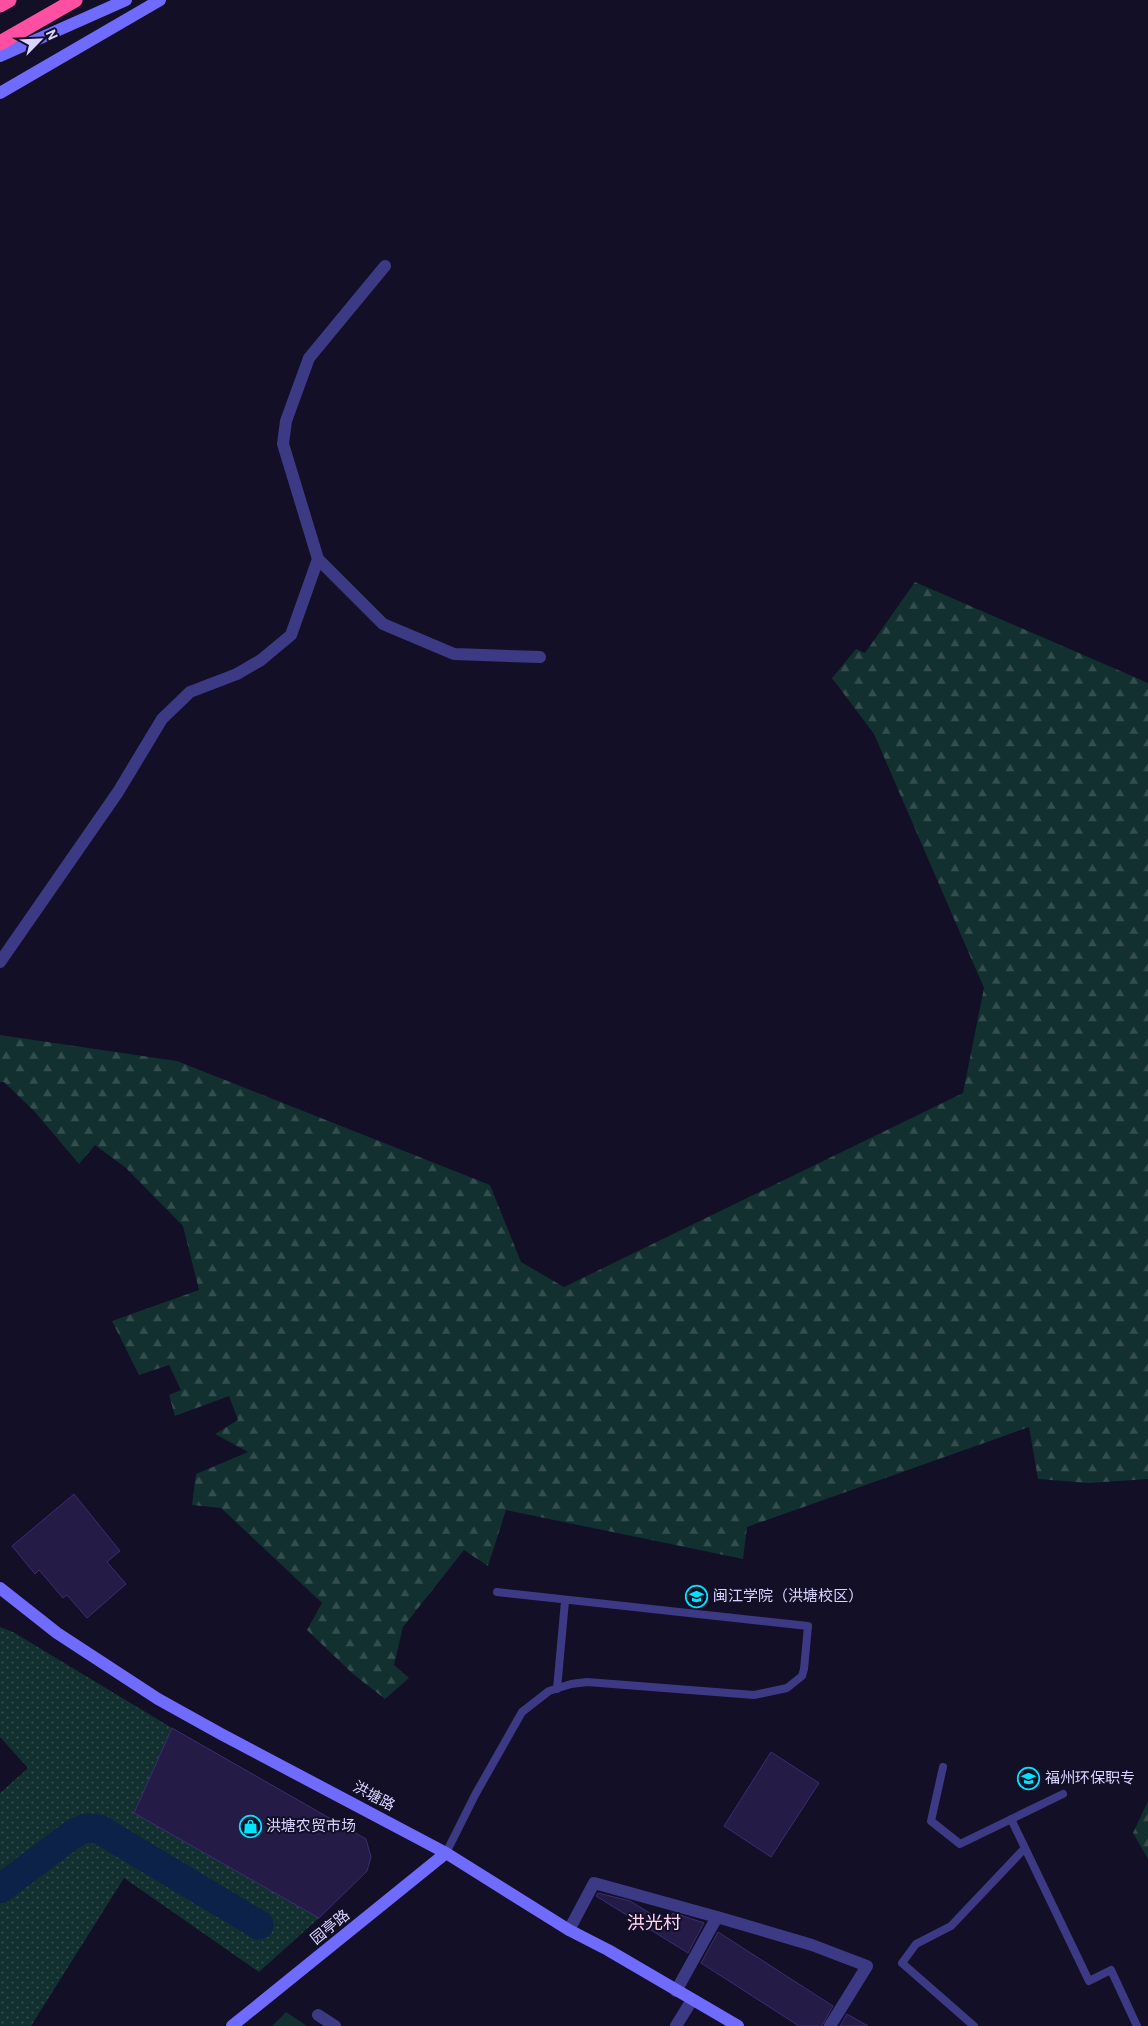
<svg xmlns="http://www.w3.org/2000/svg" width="1148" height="2026" viewBox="0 0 1148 2026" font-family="Barlow,'Noto Sans SC',sans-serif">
<defs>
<pattern id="forest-firs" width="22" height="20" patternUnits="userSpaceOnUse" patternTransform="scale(1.25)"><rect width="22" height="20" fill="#12302f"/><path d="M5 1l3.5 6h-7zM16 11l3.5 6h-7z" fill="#344d4e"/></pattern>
<pattern id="park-dots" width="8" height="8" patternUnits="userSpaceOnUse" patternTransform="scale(1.25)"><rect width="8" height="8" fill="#12302f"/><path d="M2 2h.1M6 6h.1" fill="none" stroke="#344d4e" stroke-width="1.8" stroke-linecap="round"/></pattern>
</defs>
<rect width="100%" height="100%" fill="#130f26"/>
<path fill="#12302f" d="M286 2012 307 2026H272Z"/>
<path fill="url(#forest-firs)" d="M915 582 1148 683V1479L1089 1483 1038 1479 1029 1427 747 1527 743 1559 506 1510 488 1566 464 1550 403 1627 394 1665 409 1678 385 1699 353 1674 307 1630 322 1603 221 1508 192 1505 196 1474 248 1452 215 1434 238 1420 229 1396 175 1416 169 1395 181 1390 169 1365 139 1375 112 1321 199 1290 183 1226 126 1168 95 1145 79 1164 34 1111 4 1082H0V1035L177 1061 490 1185 521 1262 564 1287 963 1093 984 988 874 734 832 678 856 649 865 653Z
M1148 1801V1859L1133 1833Z"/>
<path fill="url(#park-dots)" d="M0 1627 13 1632 172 1728 135 1813 319 1918 259 1972 124 1878 31 2026H0V1793L28 1768 0 1737Z"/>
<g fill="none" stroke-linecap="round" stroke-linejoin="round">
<path stroke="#0c2248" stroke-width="29" d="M0 1889 73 1834 86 1828 99 1829 259 1925"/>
</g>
<path fill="#241b47" stroke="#3b2d73" d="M74 1494 120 1551 107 1562 126 1584 87 1618 67 1595 63 1598 39 1570 35 1574 12 1546Z
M172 1728 366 1839 371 1857 367 1871 319 1918 134 1813Z
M771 1752 819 1783 771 1857 724 1826Z
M598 1893 630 1901 658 1918 660 1914 669 1920 673 1913 679 1917 680 1915 704 1923 688 1953 596 1896Z
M718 1932 833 2006 822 2026H799L701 1963Z
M847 2014 868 2026H840Z"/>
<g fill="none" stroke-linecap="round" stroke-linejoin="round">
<path stroke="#3d3a85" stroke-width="8" d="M557 1689 565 1601
M943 1767 931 1821 960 1844 1063 1794
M1011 1819 1025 1848
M446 1853 475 1795 522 1712 549 1691 571 1684 587 1682 754 1695 787 1688 802 1676 804 1669 808 1626 497 1592
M974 2026 902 1963 916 1944 951 1926 1025 1848 1089 1981 1111 1970 1137 2026"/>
<path stroke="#3d3a85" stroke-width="12" d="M385 266 309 358 286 421 283 444 318 559 383 624 454 654 540 657
M0 962 118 792 162 719 190 692 237 674 261 660 291 635 318 559
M569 1930 594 1883 717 1917
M676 1991 717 1917 812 1945 867 1966 830 2026
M318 2015 335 2026
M676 2026 692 2000"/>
<path stroke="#6f6bff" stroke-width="12" d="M0 56 126 0
M0 93 160 0
M0 1588 57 1633 158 1699 221 1734 446 1853 569 1930 608 1950 738 2026
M232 2026 446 1853"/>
<path stroke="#ff4fa3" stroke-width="15" d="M0 5 9 0
M0 43 75 0"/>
</g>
<defs>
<symbol id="university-ring" viewBox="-11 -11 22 22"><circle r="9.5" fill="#130f26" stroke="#00e5ff" stroke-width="1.5"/><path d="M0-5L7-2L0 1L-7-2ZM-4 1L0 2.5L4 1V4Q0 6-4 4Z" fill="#00e5ff"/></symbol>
<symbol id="shop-ring" viewBox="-11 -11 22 22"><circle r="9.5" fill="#130f26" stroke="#00e5ff" stroke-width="1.5"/><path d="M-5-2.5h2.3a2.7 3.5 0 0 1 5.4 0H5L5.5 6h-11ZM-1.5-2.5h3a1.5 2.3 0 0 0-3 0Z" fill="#00e5ff"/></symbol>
</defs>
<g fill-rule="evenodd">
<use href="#university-ring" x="684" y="1584" width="25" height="25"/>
<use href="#university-ring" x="1016" y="1766" width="25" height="25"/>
<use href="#shop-ring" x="238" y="1814" width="25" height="25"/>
</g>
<g text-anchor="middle" stroke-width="4" stroke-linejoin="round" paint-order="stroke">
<g font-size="15" fill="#d9d4ff" stroke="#130f26" text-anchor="start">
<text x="713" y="1601">闽江学院（洪塘校区）</text>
<text x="1045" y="1783">福州环保职专</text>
<text x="266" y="1831">洪塘农贸市场</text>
</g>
<g font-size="15" fill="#d9d4ff" stroke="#130f26">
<text transform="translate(374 1796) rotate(28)" y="5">洪塘路</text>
<text transform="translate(330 1927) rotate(-39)" y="5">园亭路</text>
</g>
<g font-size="18" fill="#ffd6f0" stroke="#130f26">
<text x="654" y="1929">洪光村</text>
</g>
</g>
<g transform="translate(40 40) rotate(66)" stroke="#130f26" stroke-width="4" paint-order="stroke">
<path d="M0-4L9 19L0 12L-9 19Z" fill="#d9d4ff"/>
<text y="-8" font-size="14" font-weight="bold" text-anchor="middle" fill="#d9d4ff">N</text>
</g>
</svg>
